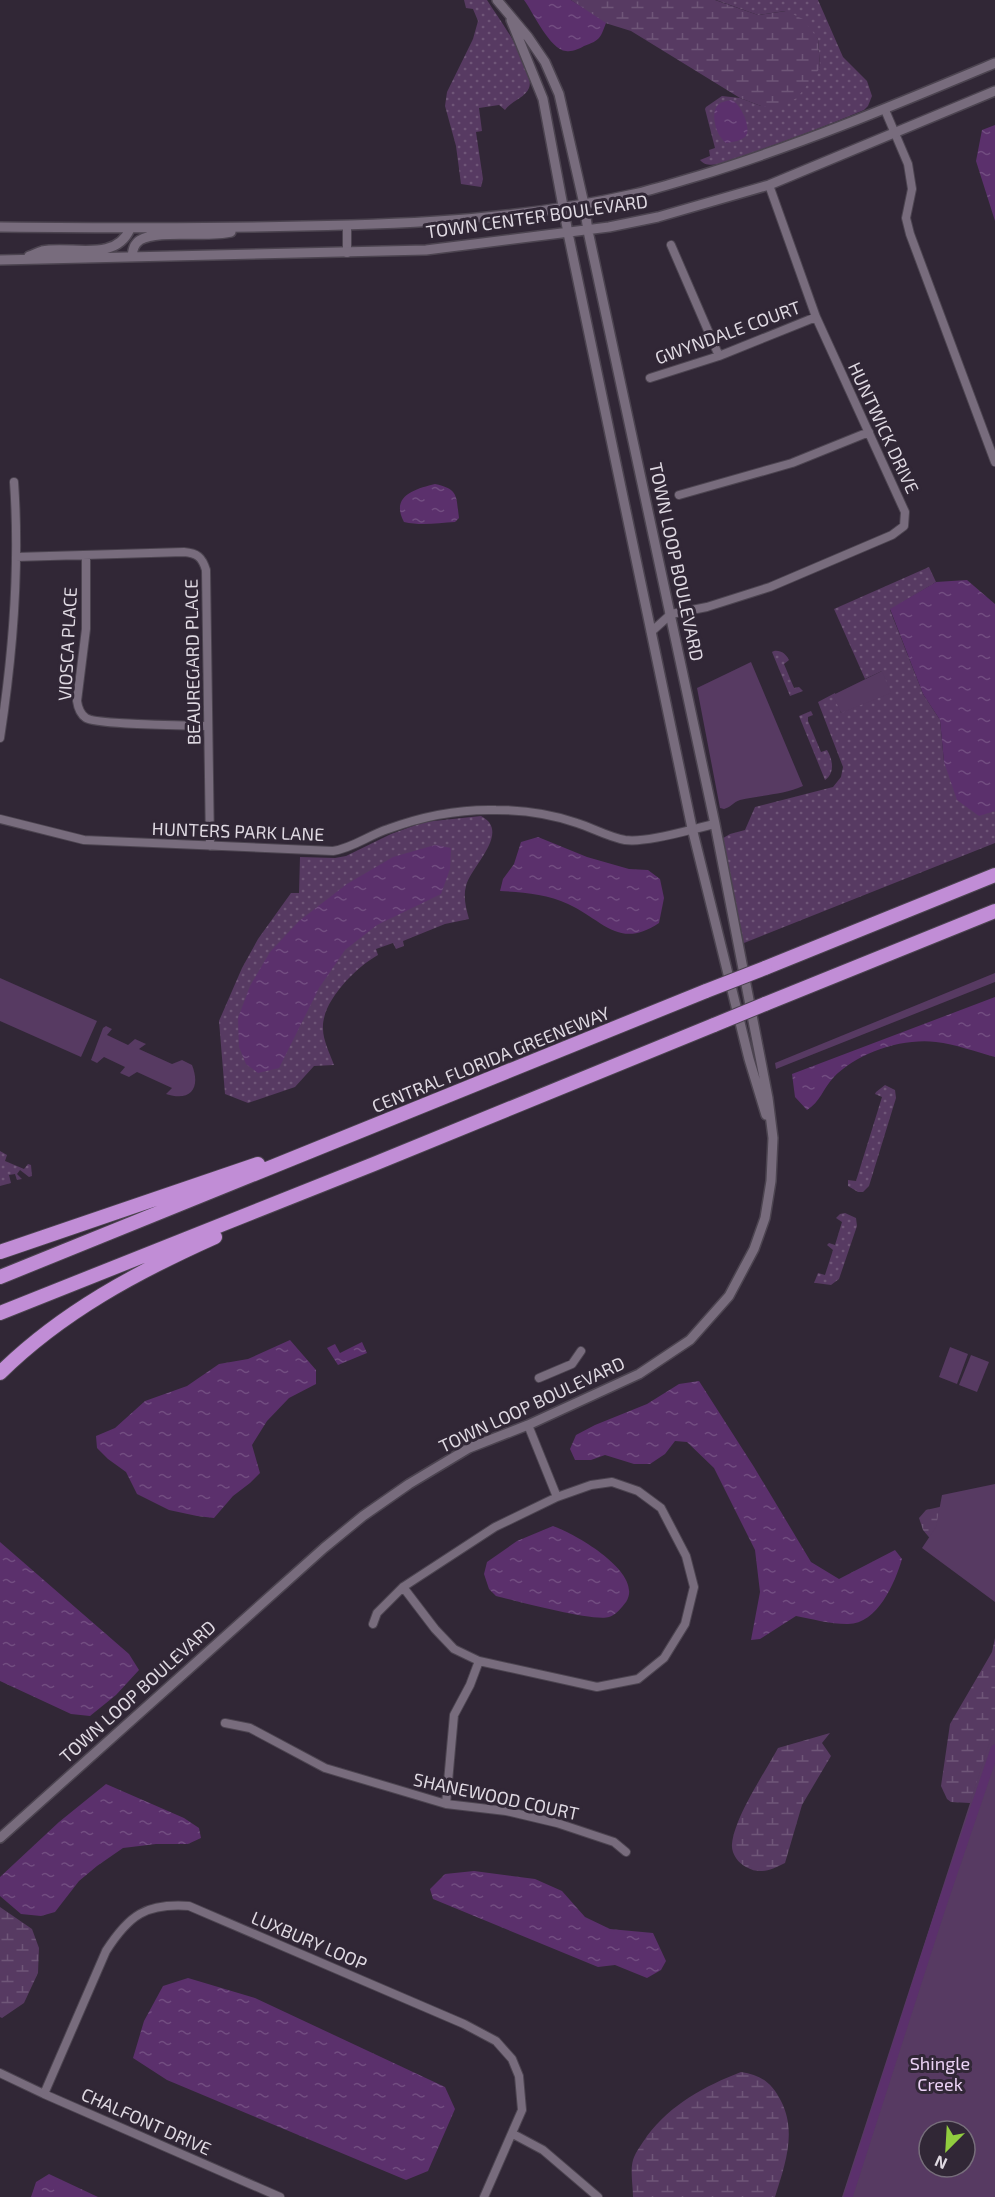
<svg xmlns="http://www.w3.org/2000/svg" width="995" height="2197" viewBox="0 0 995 2197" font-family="'Exo 2',sans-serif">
<defs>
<pattern id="grass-dots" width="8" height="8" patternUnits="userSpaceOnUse" patternTransform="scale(1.5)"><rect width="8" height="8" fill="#573a62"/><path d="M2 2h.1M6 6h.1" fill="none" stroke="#6f5678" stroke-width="1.8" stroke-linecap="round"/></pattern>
<pattern id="wetland-marsh" width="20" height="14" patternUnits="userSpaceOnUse" patternTransform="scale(1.5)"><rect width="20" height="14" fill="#573a62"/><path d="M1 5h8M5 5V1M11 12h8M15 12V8" fill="none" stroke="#6f5678"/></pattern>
<pattern id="water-ripples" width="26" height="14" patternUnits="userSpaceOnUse" patternTransform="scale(1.5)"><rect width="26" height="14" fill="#5b306c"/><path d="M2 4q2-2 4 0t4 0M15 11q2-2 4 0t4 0" fill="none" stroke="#724d81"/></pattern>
</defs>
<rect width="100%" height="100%" fill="#312736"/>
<path fill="url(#grass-dots)" d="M464 0H487C498 18 536 68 529 88 525 98 511 101 505 110L499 105 479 108 482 131 476 132 483 179 481 187 461 184 456 146 445 106 447 92 473 39 478 21 473 9 466 8Z
M716 0H818L843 57 867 81 872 96 868 106 864 110C816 130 768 148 719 164 712 165 705 166 700 160L710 156 709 150 715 148 705 109 706 107 722 96 740 98 761 106 820 68 818 39 785 11 758 15Z
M929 567 936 582 890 610 923 694 940 720 944 762 995 810V843L739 945 718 841 730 834 745 830 755 807 833 787 841 777 843 767 818 702 835 693 841 713 882 671 865 679 834 609Z
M774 651C781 650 786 654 789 660L784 664 794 688 799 687 803 691 790 696 772 652Z
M811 711 813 715 808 717V721L821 752 827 750C833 760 835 773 825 780L799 716Z
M481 816C512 832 470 867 466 886 463 897 466 908 469 919L445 924 403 941 404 946 396 949 393 943 376 949 378 955C356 967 321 1002 323 1029 323 1040 330 1054 334 1065L314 1066 295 1087 248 1103 225 1094 219 1021 242 968 258 939 291 893H299L300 857 335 858 346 856 391 834 424 822Z
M885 1085 895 1090 896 1098 869 1186 863 1192H858L848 1186V1180L856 1181 882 1097 875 1094 876 1092Z
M0 1151 7 1155 5 1161 24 1169 28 1164 31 1165 32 1176 29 1177 20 1170 17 1174 22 1179 17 1180 15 1174 9 1175 11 1183 0 1186Z
M845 1213 856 1218 857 1226 839 1279 831 1285 816 1283H814L818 1273 825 1275 833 1250 827 1245 829 1243 835 1245 842 1222 836 1218 840 1214Z"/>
<path fill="url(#wetland-marsh)" d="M571 0H715L758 15 786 11 803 19 818 39 820 68 797 98 778 107 761 106 740 98 631 31 602 22Z
M944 1506 938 1548 923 1530 919 1518 926 1510Z
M995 1638V1788L991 1793 970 1803 951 1802 947 1799 941 1786 950 1724 992 1652Z
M830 1733 822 1743 831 1756 802 1805 785 1863C771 1870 760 1875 746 1867 738 1863 731 1853 732 1844 735 1816 764 1774 778 1748Z
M0 1907 32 1929 39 1948 38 1973 24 2003 2 2018 0 2017Z
M741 2072C761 2075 772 2083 781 2101 797 2132 785 2165 775 2197H633C633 2186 630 2171 633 2160 636 2151 642 2144 647 2136 671 2104 705 2086 741 2072Z"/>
<path fill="#573a62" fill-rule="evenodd" d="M751 662 803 786C783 795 760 795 740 800 733 802 732 807 724 809L720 808 697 688Z
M882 671 891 693 841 713 833 695Z
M995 973V982L776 1069 775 1063Z
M0 978 97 1021 81 1057 0 1021Z
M106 1026 112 1029 107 1035 128 1045 135 1039 146 1044 139 1049 172 1064 182 1060 192 1065C201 1088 191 1102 166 1094L172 1088 137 1072 129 1077 120 1073 125 1067 104 1057 97 1063 91 1060 103 1028Z
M950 1347 968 1354 957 1384 939 1377Z
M971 1355 989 1362 977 1392 959 1385Z
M995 1484V1602L922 1548 936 1527 942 1495Z
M995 1726V2197H842ZM929 2131H965V2167H929Z"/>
<path fill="url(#water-ripples)" d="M524 0H571L606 23C600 39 600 40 584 46 579 49 572 52 566 51 550 50 533 12 524 0Z
M731 100C740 102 753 129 745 137 740 141 732 142 726 143 717 137 710 116 717 106 720 102 726 101 731 100Z
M995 125V221L976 161 982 130Z
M435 484C459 489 456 496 459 518L455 522C438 523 421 526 404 522 390 496 415 489 435 484Z
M967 580 995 604V811L979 816 957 800 944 762 940 720 923 694 890 609 936 582Z
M538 837 587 857 629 869 648 870 660 879 664 898 659 923C619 950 603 920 568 904 547 894 523 892 500 891L503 879 514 864 521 842Z
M435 845 451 848 450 869 441 894 377 925 345 950 319 988 279 1068 258 1073 246 1064 239 1047 238 1018 250 986 270 952 299 921 347 884 393 857Z
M995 997V1057C976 1052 955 1044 936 1042 901 1038 857 1053 833 1078 823 1089 820 1102 807 1110L795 1097 792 1074Z
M290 1340 316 1370V1384L289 1398 267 1421 252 1445 260 1473 250 1483 233 1496 214 1518 197 1516 169 1510 137 1494 126 1472 108 1459 97 1448 96 1436 115 1428 145 1401 187 1386 219 1364 248 1359Z
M362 1342 367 1353 338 1365 327 1348 335 1344 340 1353Z
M699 1381 754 1467 811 1562 839 1579 895 1550 902 1559C895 1583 877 1625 847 1624 830 1624 812 1619 796 1616L760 1639 751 1640 760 1592 755 1550 714 1468 687 1442 675 1441 665 1454 650 1464H634L605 1455 591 1460H575L570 1449 576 1435 595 1425 647 1404 679 1384Z
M553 1526C574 1533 645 1573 626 1602 622 1607 616 1615 609 1617 594 1622 516 1601 496 1596L489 1589 484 1574 487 1562 517 1541Z
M0 1542 129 1654 139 1670 116 1695 90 1716 71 1714 0 1681Z
M106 1784 184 1818 199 1828 201 1838 188 1844H156L123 1848 97 1866 79 1881 55 1912 41 1916 21 1914 0 1896V1877L59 1822Z
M474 1871 535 1879 562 1891 585 1917 610 1929 653 1933 666 1961 661 1970 647 1978 615 1965 598 1967 433 1899 430 1889 445 1874Z
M188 1978 255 1998 445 2087 455 2109 428 2171 406 2180 167 2080 133 2058 144 2021 163 1986Z
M49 2174 98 2197H31L36 2182Z"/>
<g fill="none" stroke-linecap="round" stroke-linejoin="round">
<path stroke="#5b306c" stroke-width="9" d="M848 2197 940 1911 995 1749"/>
<defs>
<path id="minor" d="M885 110 908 164 912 189 906 218 910 234 995 462
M671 245 719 356
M347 253V225
M650 378 719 356 816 317
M679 495 792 463 869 432
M86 555V629L77 701C78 708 80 714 86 718 97 725 189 725 208 726
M16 557 184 552C197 553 202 557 206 570L210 846
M651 632 671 614 707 607 770 587 892 535 904 526 905 512 816 317 769 185
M0 738C13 654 20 567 14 482
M0 819 84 840 333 851C353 848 369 835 388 829 423 816 459 809 496 810 523 810 551 814 577 823 593 828 608 837 625 840 648 843 691 829 715 824
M539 1378 572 1364 581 1351
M528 1425 557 1497
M373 1624 377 1613 403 1587 495 1527 557 1497 591 1485 612 1482 638 1491 661 1508 686 1556 694 1587 685 1624 664 1658 638 1679 597 1687 479 1661 454 1649 435 1629 403 1587
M225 1723 250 1728 325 1768 446 1804 506 1811 557 1823 614 1842 626 1852
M446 1804 454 1715 470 1685 479 1661
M0 2073 44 2094 280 2197
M44 2094 106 1951C129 1915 146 1903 189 1906L464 2024 496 2041 512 2059 519 2076 522 2110 484 2197
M513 2134 543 2150 598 2197"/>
<path id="tertiary" d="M511 20 543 99 568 233 692 828 749 1059 766 1115
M0 227C101 228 202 229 303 226 414 224 525 219 634 194 655 189 677 182 698 176 800 145 897 104 995 63
M29 256C33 255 38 252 42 251 71 245 115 263 130 229
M132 256C133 249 134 244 140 240 158 229 206 238 231 232
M0 260 426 250 609 227 658 217 769 185 995 91
M0 1838 324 1548 363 1516 409 1484 469 1448 528 1425 639 1374 690 1340 729 1296 754 1249 765 1218 771 1181 773 1138 768 1098 715 824 588 231 584 204 559 94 545 62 528 37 497 0"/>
<path id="motorway" d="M765 968 995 875
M765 1004 995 911
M0 1252 258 1164
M0 1277 706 991
M0 1313 374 1164 714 1025
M0 1373C62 1312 137 1272 215 1237"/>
</defs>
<use href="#minor" stroke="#4c4450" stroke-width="10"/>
<use href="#tertiary" stroke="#4c4450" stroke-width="12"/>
<use href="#motorway" stroke="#4c4450" stroke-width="16"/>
<use href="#minor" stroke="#786c7d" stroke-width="8"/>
<use href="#tertiary" stroke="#786c7d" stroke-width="9"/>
<use href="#motorway" stroke="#c18dd6" stroke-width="14"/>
<defs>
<path id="motorway-bridge" d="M706 991 765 968
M714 1025 765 1004"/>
</defs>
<use href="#motorway-bridge" stroke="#4c4450" stroke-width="16" stroke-linecap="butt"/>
<use href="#motorway-bridge" stroke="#c18dd6" stroke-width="14"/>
</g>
<g text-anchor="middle" stroke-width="6" stroke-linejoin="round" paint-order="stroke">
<g font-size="18" fill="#dfd9e2" stroke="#312736">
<text transform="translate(537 217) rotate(-8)" y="6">TOWN CENTER BOULEVARD</text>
<text transform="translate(728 333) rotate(-20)" y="6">GWYNDALE COURT</text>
<text transform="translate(883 428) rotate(65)" y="6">HUNTWICK DRIVE</text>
<text transform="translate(676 562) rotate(78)" y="6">TOWN LOOP BOULEVARD</text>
<text transform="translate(68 644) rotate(-87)" y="6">VIOSCA PLACE</text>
<text transform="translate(193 662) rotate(-91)" y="6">BEAUREGARD PLACE</text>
<text transform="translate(238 832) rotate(2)" y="6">HUNTERS PARK LANE</text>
<text transform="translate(491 1060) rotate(-22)" y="6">CENTRAL FLORIDA GREENEWAY</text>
<text transform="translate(532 1405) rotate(-25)" y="6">TOWN LOOP BOULEVARD</text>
<text transform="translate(138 1692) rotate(-42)" y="6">TOWN LOOP BOULEVARD</text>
<text transform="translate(496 1797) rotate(12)" y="6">SHANEWOOD COURT</text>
<text transform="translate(309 1941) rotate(23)" y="6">LUXBURY LOOP</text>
<text transform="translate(146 2122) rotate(24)" y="6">CHALFONT DRIVE</text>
</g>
<g font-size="18" fill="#ecd3f6" stroke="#312736">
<text x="940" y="2070">Shingle<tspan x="940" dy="21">Creek</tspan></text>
</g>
</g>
<g transform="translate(947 2149) rotate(204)"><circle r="28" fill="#312736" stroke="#776e7b" stroke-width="1.5"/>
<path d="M0-4.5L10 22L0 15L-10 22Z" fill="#91cd3f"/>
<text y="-9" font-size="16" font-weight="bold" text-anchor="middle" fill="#dfd9e2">N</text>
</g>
</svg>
